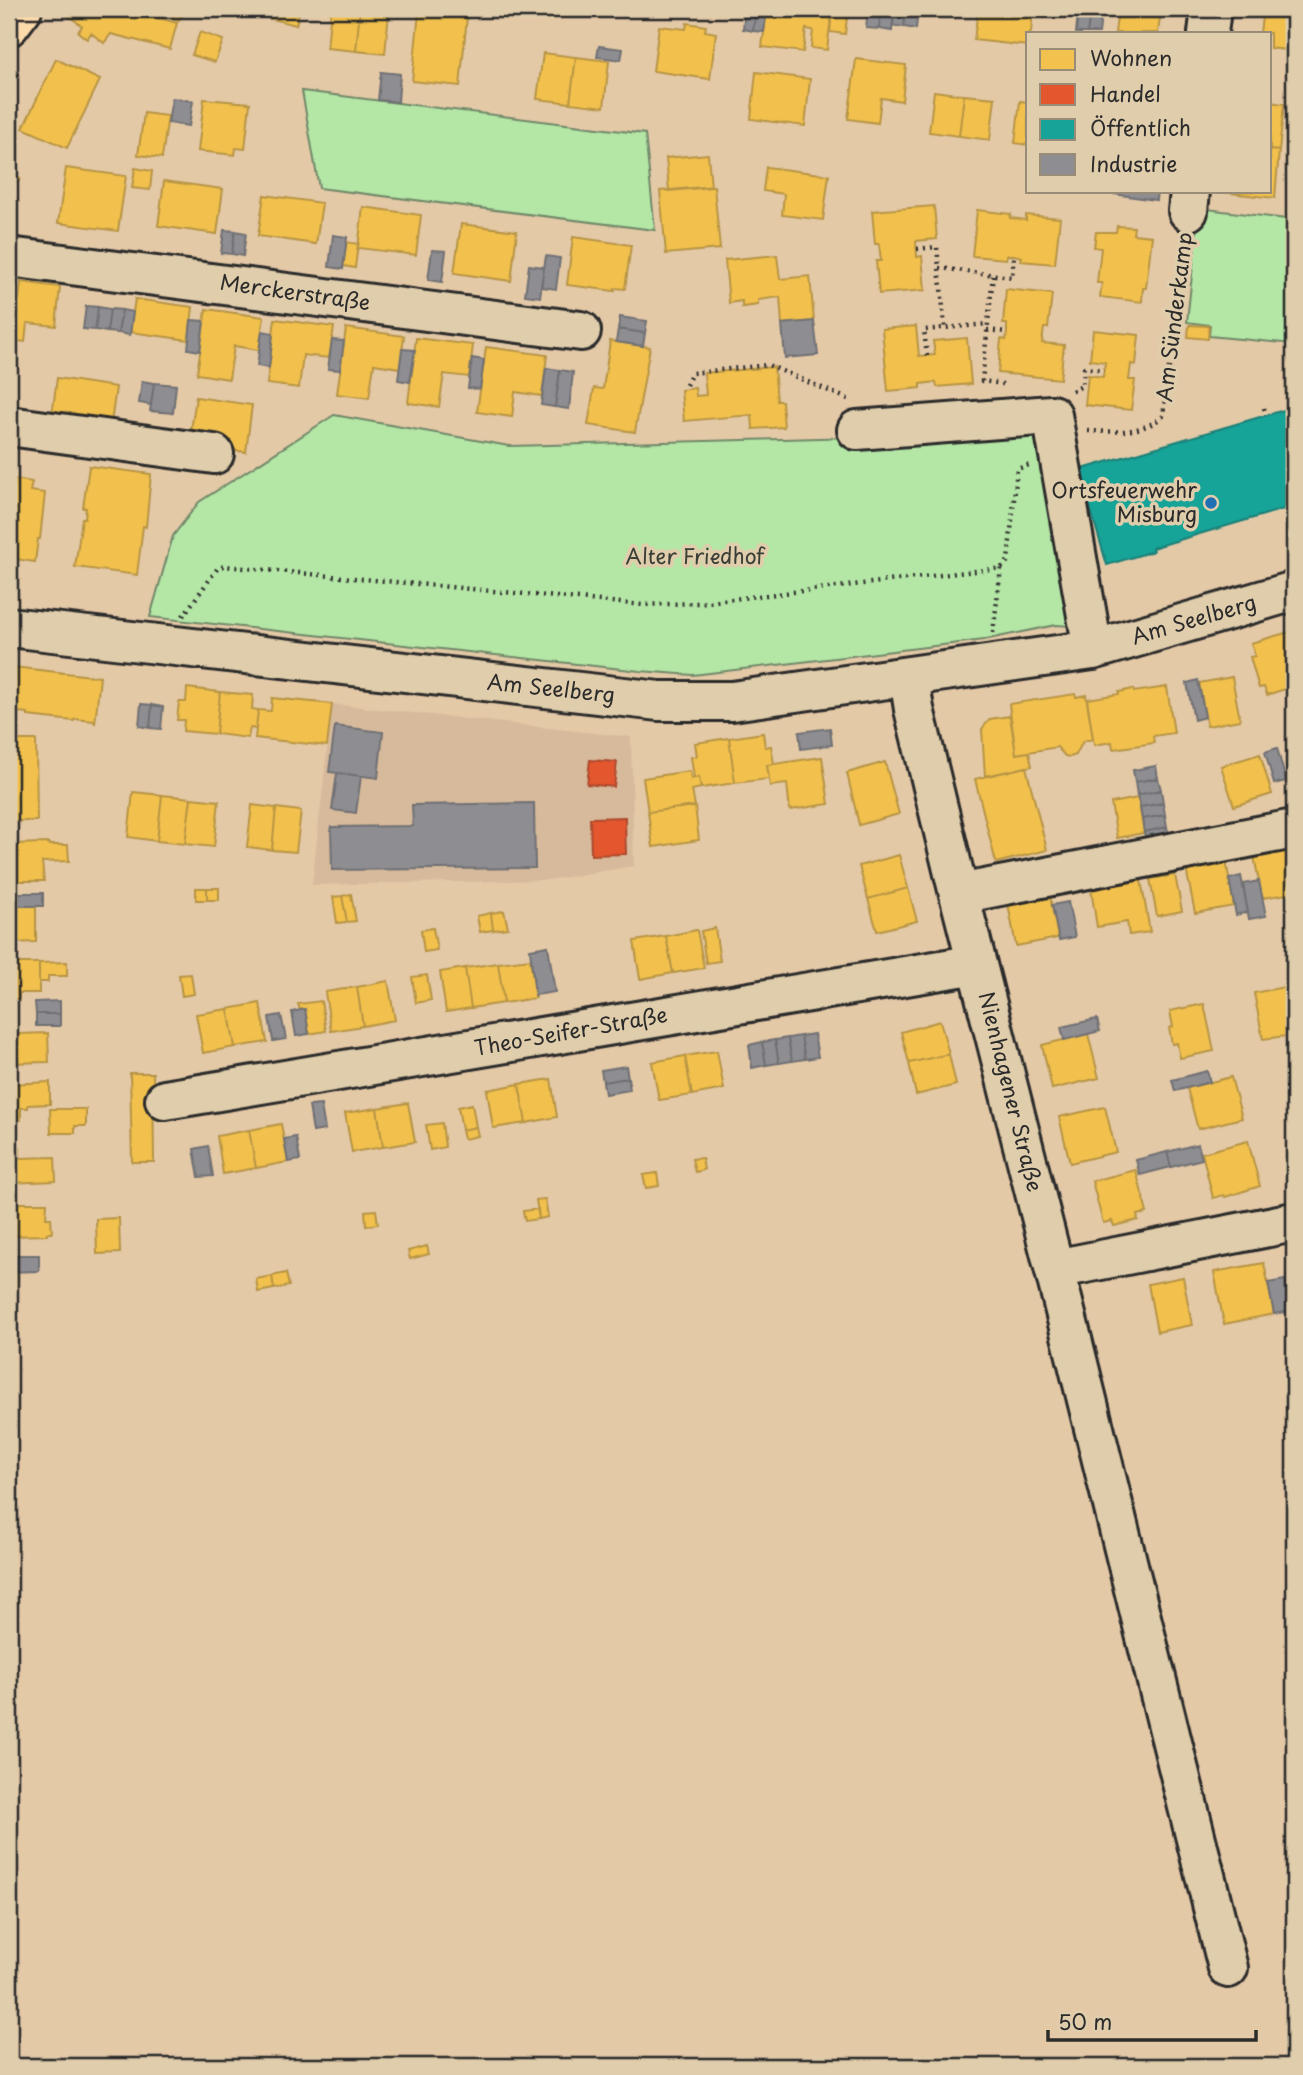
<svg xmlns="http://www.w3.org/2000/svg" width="1303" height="2075" viewBox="0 0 1303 2075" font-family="'Playpen Sans',sans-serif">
<rect width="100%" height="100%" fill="#e4c9a7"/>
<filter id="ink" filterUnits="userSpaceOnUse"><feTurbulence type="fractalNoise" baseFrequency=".0143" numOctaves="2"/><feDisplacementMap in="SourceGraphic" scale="14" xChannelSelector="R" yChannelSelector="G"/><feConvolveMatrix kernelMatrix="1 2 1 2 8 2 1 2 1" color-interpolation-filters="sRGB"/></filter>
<g filter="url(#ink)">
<path fill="#d7ba9b" d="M332 704 631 737 634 866 549 880 312 885Z"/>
<path fill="#b4e6a6" stroke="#708868" stroke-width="2" d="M302 91 645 134 655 230 319 188Z
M1199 208 1294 220V344L1209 336 1210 325 1187 322Z
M334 415 509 446 857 437 1044 421 1071 626 1056 625 984 640 693 675 640 671 150 617 173 536 199 502Z"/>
<path fill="#f2c14e" stroke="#b69444" stroke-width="2" d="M69 9H127L177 23 170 49 111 34 104 43 91 33 87 39 78 32 82 26 65 13Z
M167 9H187L178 21 165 11Z
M262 9H300L296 25 260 16Z
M331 9H360L356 51 327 48Z
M360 9 389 12 385 54 356 51Z
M767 9H832L827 50 811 48 813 30 806 29 803 52 762 47Z
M832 9H848L845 34 830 32Z
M978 9H1033L1031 33H1028V46L974 40Z
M1118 9H1161L1158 33H1115Z
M1263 9H1294V51L1270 48V33H1260Z
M419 12 467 17 460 86 412 81Z
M687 23 706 26 705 31 716 33 710 79 653 71 659 26 686 29Z
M200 32 223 40 215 62 192 55Z
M543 53 576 57 570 103 537 99Z
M576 57 609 61 604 107 570 103Z
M56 59 100 80 67 148 23 128Z
M856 59 906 65 902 101 881 98 878 123 848 119Z
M756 72 810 79 805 126 751 119Z
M934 91 964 95 959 136 929 132Z
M964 95 995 98 990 140 959 136Z
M204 99 250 103 245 149 236 148 235 155 198 151Z
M1020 101 1028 102V145L1015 143Z
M1270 102 1284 104 1279 151 1270 150Z
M144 113 168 116 162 158 138 155Z
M1270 150 1279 151 1275 198 1220 192 1270 191Z
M708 154 711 187 669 191 666 158Z
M766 167 829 175 823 220 782 215 784 194 763 191Z
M66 168 126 176 118 231 58 223Z
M135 168 152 171 150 190 132 188Z
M9 170 20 179 9 195Z
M164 181 223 189 217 234 158 226Z
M714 186 720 249 666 254 660 191Z
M264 195 322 203 316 244 258 236Z
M934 206 937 239 916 241 917 257 922 256 925 290 879 294 876 261H881L879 244H875L872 211Z
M363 207 421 215 416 255 358 248Z
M977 210 1011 214 1010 218 1026 220V215L1060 218 1055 264 1021 261 1022 257 1014 255H1007L1006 259 972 256Z
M461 224 517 231 511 281 454 273Z
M1117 226 1134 227 1133 234 1152 236 1146 288H1143L1142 302 1100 297 1102 283H1097L1101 248 1094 247 1096 232H1116Z
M573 237 631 245 625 289 615 288V291L567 285Z
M346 242 358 244 355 268 343 266Z
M777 255 780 279 810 276 814 321 782 324 780 297 758 300V305L742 307V301L729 303 725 260Z
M21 282 60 287 56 326 27 323 25 342 9 340V298L19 299Z
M1006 289 1052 294 1048 328H1044L1042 343 1064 345 1060 379 998 373 1001 339 1006 340 1007 332V324H1003Z
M135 299 193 307 189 340 130 332Z
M206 309 264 317 259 350 234 346 229 379 197 374Z
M275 319 334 327 329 358 303 355 299 388 267 384Z
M1189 325 1209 326 1208 339 1188 337Z
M916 326 919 356 935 355 933 341 967 338 971 384 937 387 936 382 921 384V388L888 391 882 329Z
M346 328 404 336 400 368 374 364 369 398 337 394Z
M1093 330 1139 335 1136 365 1131 364 1129 380H1135L1131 410 1085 405 1088 375 1103 377 1105 362 1090 360Z
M416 338 473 345 469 377 444 374 439 407 408 403Z
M610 341 650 347 635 432 588 425 594 388 603 389Z
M486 347 547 355 542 396 515 392 512 417 477 412Z
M774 367 777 401H782L784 427 753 429 752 415 684 421 681 390 695 388 696 396 706 395 704 373Z
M57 378 116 387 110 431 51 423Z
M196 397 252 405 246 452 189 444Z
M89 466 151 474 146 527 143 526 137 575 75 567 82 518H85L86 508H83Z
M15 479 32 482 30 491 45 493 40 539H38L35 562 9 558V487L14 488Z
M1289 632 1294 649V686L1267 695 1264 687 1259 688 1250 657 1255 656 1251 643Z
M13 667 100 677 95 724 94 721 75 719 74 721 28 716V713L9 711V713Z
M1232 677 1240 720 1207 726 1199 683Z
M1167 687 1174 733 1153 736 1154 743 1113 749 1112 742 1094 745 1087 699 1119 694V692L1133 689 1134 692Z
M187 688 220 692 216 734 183 731 184 720H177L179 702H186Z
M220 692 253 695 252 709 258 710 256 729 250 728 248 738 216 734Z
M1075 694 1076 697 1086 695 1093 739 1083 741 1076 755 1070 757 1065 756 1057 747 1016 754 1009 704Z
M272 698 332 704 327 746 255 738 258 710 271 711Z
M1010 716 1016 754 1029 752 1032 766 985 776 982 729 990 719Z
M763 733 765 747 771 746 774 764 767 765 769 779 735 783 729 738Z
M729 738 735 783 701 788 699 777 694 778 691 757 697 756 695 743Z
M9 740H36L37 821H9Z
M1260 754 1272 794 1234 806 1221 766Z
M822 757 829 804 790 810 787 784 770 786 767 765Z
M885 762 899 814 859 825 847 773Z
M1026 767 1047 850 996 863 975 779Z
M690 771 691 779 699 777 701 788 692 790 695 806 648 812 643 778Z
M133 792 162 795 157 841 128 837Z
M162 795 191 798 185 844 157 841Z
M191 798 219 801 214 847 185 844Z
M1138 798 1144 833 1117 838 1111 803Z
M252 805 276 808 272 850 247 847Z
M695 806 699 840 653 847 648 812Z
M276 808 301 811 296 852 272 850Z
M49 843V845H68L69 861 42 862 44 881H13L12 862H9V844Z
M1293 849 1294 893 1262 898 1254 856Z
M899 855 908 888 868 899 859 866Z
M1226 861 1234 906 1195 913 1186 868Z
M1175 875 1182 911 1157 916 1150 879Z
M1141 880 1150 932 1129 935 1127 922 1097 927 1091 889Z
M196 888H207V900H196Z
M207 888H219V900H207Z
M908 888 917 921 877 931 868 899Z
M351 894 356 921 347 922 342 896Z
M342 896 347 922 337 923 333 897Z
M1050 896 1058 938 1016 946 1008 904Z
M9 906H36V942L9 943Z
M504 911 508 928 493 930 491 913Z
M491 913 493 930 480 932 477 916Z
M433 928 437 950 424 952 421 930Z
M715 928 720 961 706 963 701 931Z
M697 930 704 968 673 973 666 936Z
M666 936 673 973 640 979 634 941Z
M530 959 536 998 504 1003 498 963Z
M67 962V976H48V982H39V963Z
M9 963H39V993H19V999H9Z
M498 963 504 1003 471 1008 465 968Z
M465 968 471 1008 446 1012 440 972Z
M191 974 194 994 182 996 179 975Z
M427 975 431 1000 416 1003 412 977Z
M388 981 395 1020 363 1026 357 987Z
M1294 985V1035L1263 1039 1254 993Z
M357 987 363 1026 331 1031 325 992Z
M321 1001 326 1031 309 1034 305 1009 300 1010 298 1004Z
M260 1003 267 1042 235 1047 228 1009Z
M1204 1004 1214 1051 1180 1058 1177 1043 1172 1044 1169 1028 1173 1027 1170 1011Z
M228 1009 235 1047 203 1053 196 1014Z
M940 1021 949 1054 909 1063 901 1032Z
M9 1030H12V1039L19 1038V1034L48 1033 49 1062 9 1063Z
M1088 1034 1099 1078 1052 1089 1042 1045Z
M717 1051 724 1089 692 1095 685 1056Z
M949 1054 956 1085 916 1095 909 1063Z
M685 1056 692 1095 659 1100 652 1062Z
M130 1073H153L154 1162H132Z
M1231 1077 1242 1118 1198 1129 1187 1088Z
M551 1079 557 1117 526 1123 519 1084Z
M50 1082V1104L28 1105V1108H21V1120L9 1123V1084Z
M519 1084 526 1123 493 1128 487 1090Z
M408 1103 415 1142 383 1147 377 1108Z
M472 1104 476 1127 462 1130 458 1107Z
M1105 1107 1116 1152 1070 1163 1059 1117Z
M377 1108 383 1147 352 1152 345 1113Z
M50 1109H86V1126H75V1133H51Z
M442 1123 445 1147 430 1150 426 1125Z
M281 1124 288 1162 256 1168 249 1130Z
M476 1127 478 1136 464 1139 462 1130Z
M249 1130 256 1168 223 1174 217 1136Z
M1248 1141 1260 1186 1225 1197 1224 1195 1213 1198 1202 1153Z
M9 1147H20V1158L55 1157 56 1181 9 1183Z
M702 1158 704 1170 695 1172 692 1159Z
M1136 1170 1147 1213 1137 1215 1138 1220 1114 1226 1112 1221 1103 1223 1092 1181Z
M657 1173 659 1186 646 1188 643 1175Z
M545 1199 548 1217 539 1219 536 1200Z
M10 1203H47L46 1218H51L52 1233H47V1235L11 1236 12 1242H9Z
M538 1209 539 1219 525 1221 523 1211Z
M376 1210 378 1224 366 1226 365 1211Z
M119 1218 120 1253 97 1254 96 1219Z
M427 1246 429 1254 410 1259 408 1251Z
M1264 1263 1274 1314 1224 1324 1214 1272Z
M16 1271V1304H9V1272Z
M286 1273 289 1286 274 1289 272 1276Z
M272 1276 274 1289 258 1292 256 1279Z
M1183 1277 1192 1325 1157 1332 1148 1284Z"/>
<path fill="#e4572e" stroke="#ac4a2d" stroke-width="2" d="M590 760 617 762 614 787 587 784Z
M625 817 626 854 591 855 590 818Z"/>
<path fill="#17a398" stroke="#1d7f77" stroke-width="2" d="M1294 407V506L1152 548 1153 551 1107 565 1079 470Z"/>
<path fill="#8d8d92" stroke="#707073" stroke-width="2" d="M745 9H756L753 31 743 29Z
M756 9H767L764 32 753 31Z
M868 9H881L879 29 866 28Z
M881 9H894L892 31 879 29Z
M894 9H906L904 27 893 26Z
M906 9H918L916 29 904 27Z
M1078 13 1090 15 1087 33H1076Z
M1090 15 1101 16 1099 33H1087Z
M599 46 623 49 621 60 597 57Z
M381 72 400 74 398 102 378 100Z
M172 98 193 101 189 126 168 123Z
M1114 191H1157L1156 200 1113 194Z
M224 230 235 231 232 254 221 253Z
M235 231 246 233 243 256 232 254Z
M333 235 347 237 343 269 329 267Z
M432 250 446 251 442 282 428 280Z
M546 256 560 258 556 289 541 287Z
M529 265 544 267 540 297 525 295Z
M86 306 98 307 95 330 83 329Z
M98 307 110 309 107 332 95 330Z
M110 309 122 310 118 333 107 332Z
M122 310 133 312 130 335 118 333Z
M620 317 647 321 645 333 618 329Z
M191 320 204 321 200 351 188 349Z
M814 321 818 355 785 358 782 324Z
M618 329 645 333 643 346 616 342Z
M262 331 273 333 269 368 257 366Z
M332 340 344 341 340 370 328 369Z
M402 349 415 350 410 382 398 380Z
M472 358 484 360 480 389 468 388Z
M546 368 560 370 555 407 541 405Z
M560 370 573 372 569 409 555 407Z
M142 381 154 383 151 405 139 403Z
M154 383 176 385 173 413 150 411Z
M1198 680 1205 717 1194 720 1187 683Z
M141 704 152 705 150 728 139 726Z
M152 705 163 707 161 729 150 728Z
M335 726 383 732 378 778 329 772Z
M830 728 832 745 801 749 799 732Z
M1277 748 1286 781 1274 784 1265 752Z
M1156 766 1158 778 1135 782 1133 770Z
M337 773 361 776 356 813 332 810Z
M1158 778 1161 790 1137 795 1135 782Z
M1161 790 1163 803 1140 807 1137 795Z
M534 803 535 868 332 870 331 827 413 826 412 805Z
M1163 803 1165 815 1142 819 1140 807Z
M1165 815 1167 827 1144 832 1142 819Z
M1167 827 1170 840 1147 844 1144 832Z
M1241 876 1248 912 1236 915 1229 879Z
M1259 881 1266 916 1249 919 1243 884Z
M11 893H43V906H12Z
M1068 902 1075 937 1059 940 1052 905Z
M548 946 555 992 535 995 530 949Z
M60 1001V1014H36L35 1002Z
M305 1009 309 1034 296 1036 292 1012Z
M36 1014H60V1026H36Z
M281 1015 286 1039 273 1041 269 1017Z
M1097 1019 1100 1031 1064 1040 1061 1027Z
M814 1034 818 1057 805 1059 801 1036Z
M801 1036 805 1059 792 1061 788 1038Z
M788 1038 792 1061 779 1063 775 1040Z
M775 1040 779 1063 766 1065 762 1042Z
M762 1042 766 1065 752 1068 749 1045Z
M626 1066 628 1078 603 1082 601 1070Z
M1207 1071 1210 1082 1175 1091 1172 1080Z
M628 1078 630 1090 605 1094 603 1082Z
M321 1105 325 1130 313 1132 309 1106Z
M296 1137 300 1160 288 1162 284 1139Z
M1198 1144 1202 1159 1171 1167 1167 1152Z
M208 1146 213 1176 199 1177 194 1149Z
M1167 1152 1171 1167 1140 1175 1136 1160Z
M10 1255H39V1271L10 1272Z
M1285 1280 1291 1311 1274 1314 1268 1283Z"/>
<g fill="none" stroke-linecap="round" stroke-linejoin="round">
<defs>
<path id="minor" d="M1208 33 1211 9
M1188 211 1190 191
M9 257 581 331
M9 426 214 454
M857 430 1052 415 1093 650
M9 627 659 701H732L1093 650 1294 591
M909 677 914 709 959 894 1060 1291 1228 1968
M959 894 1294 829
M165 1100 977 964
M1055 1269 1294 1222"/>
<path id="major" d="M9 26 22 9"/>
</defs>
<use href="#minor" stroke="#2b2b2b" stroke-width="44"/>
<use href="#major" stroke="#2b2b2b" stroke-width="44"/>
<path stroke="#2b2b2b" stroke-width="4.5" stroke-dasharray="2 5" stroke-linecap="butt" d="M917 249 937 247 945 328
M939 268 1012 277 1014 255
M993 275 982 381 1003 384
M987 330 1007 332
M927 356 924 330 988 324
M686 385 692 373 768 365 848 399
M1072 391 1082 386 1084 368 1104 370
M1287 401 1289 408
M1264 408 1266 415
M1088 431C1113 432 1143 434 1163 416L1184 243
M183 616 217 569 224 566 643 605 698 603 1001 568 1008 561 1017 469 1029 465
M993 633 1001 568"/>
<use href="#minor" stroke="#e0cdab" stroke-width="38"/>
<use href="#major" stroke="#fddcac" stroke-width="38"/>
</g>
</g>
<circle fill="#1f6fb2" stroke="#e0cdab" stroke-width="2.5" cx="1211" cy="503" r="7"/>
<g text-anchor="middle" stroke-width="7" stroke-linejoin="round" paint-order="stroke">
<g font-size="21" fill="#2b2b2b" stroke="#e0cdab">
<text transform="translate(295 293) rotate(8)" y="7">Merckerstraße</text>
<text transform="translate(1175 317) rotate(-83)" y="7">Am Sünderkamp</text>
<text transform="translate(1194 620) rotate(-16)" y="7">Am Seelberg</text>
<text transform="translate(551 689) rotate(6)" y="7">Am Seelberg</text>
<text transform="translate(571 1032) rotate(-10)" y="7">Theo-Seifer-Straße</text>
<text transform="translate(1010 1092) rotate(76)" y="7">Nienhagener Straße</text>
</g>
<g font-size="21" fill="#2b2b2b" stroke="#e0cdab" text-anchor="end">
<text x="1197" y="498">Ortsfeuerwehr<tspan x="1197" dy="24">Misburg</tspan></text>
</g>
<g font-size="21" fill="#393e37" stroke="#e0cdab">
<text x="695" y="564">Alter Friedhof</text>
</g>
</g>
<rect width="1303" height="2075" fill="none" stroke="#e0cdab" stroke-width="35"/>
<rect x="18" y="18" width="1268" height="2040" fill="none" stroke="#2b2b2b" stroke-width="2.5" filter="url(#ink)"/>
<rect x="1026" y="32" width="245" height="161" fill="#e0cdab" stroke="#988c78" stroke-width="2"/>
<rect x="1040" y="49" width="35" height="21" fill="#f2c14e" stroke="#988c78" stroke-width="2"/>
<text x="1090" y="66" font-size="21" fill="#2b2b2b">Wohnen</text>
<rect x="1040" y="84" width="35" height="21" fill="#e4572e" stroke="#988c78" stroke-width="2"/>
<text x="1090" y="102" font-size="21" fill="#2b2b2b">Handel</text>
<rect x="1040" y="119" width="35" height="21" fill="#17a398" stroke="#988c78" stroke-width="2"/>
<text x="1090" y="136" font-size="21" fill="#2b2b2b">Öffentlich</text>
<rect x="1040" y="154" width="35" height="21" fill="#8d8d92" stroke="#988c78" stroke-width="2"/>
<text x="1090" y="172" font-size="21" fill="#2b2b2b">Industrie</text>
<path d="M1048 2030v10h208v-10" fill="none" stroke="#2b2b2b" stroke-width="3.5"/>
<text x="1058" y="2030" font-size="21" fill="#2b2b2b" stroke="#e0cdab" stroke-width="5" paint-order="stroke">50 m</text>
</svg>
